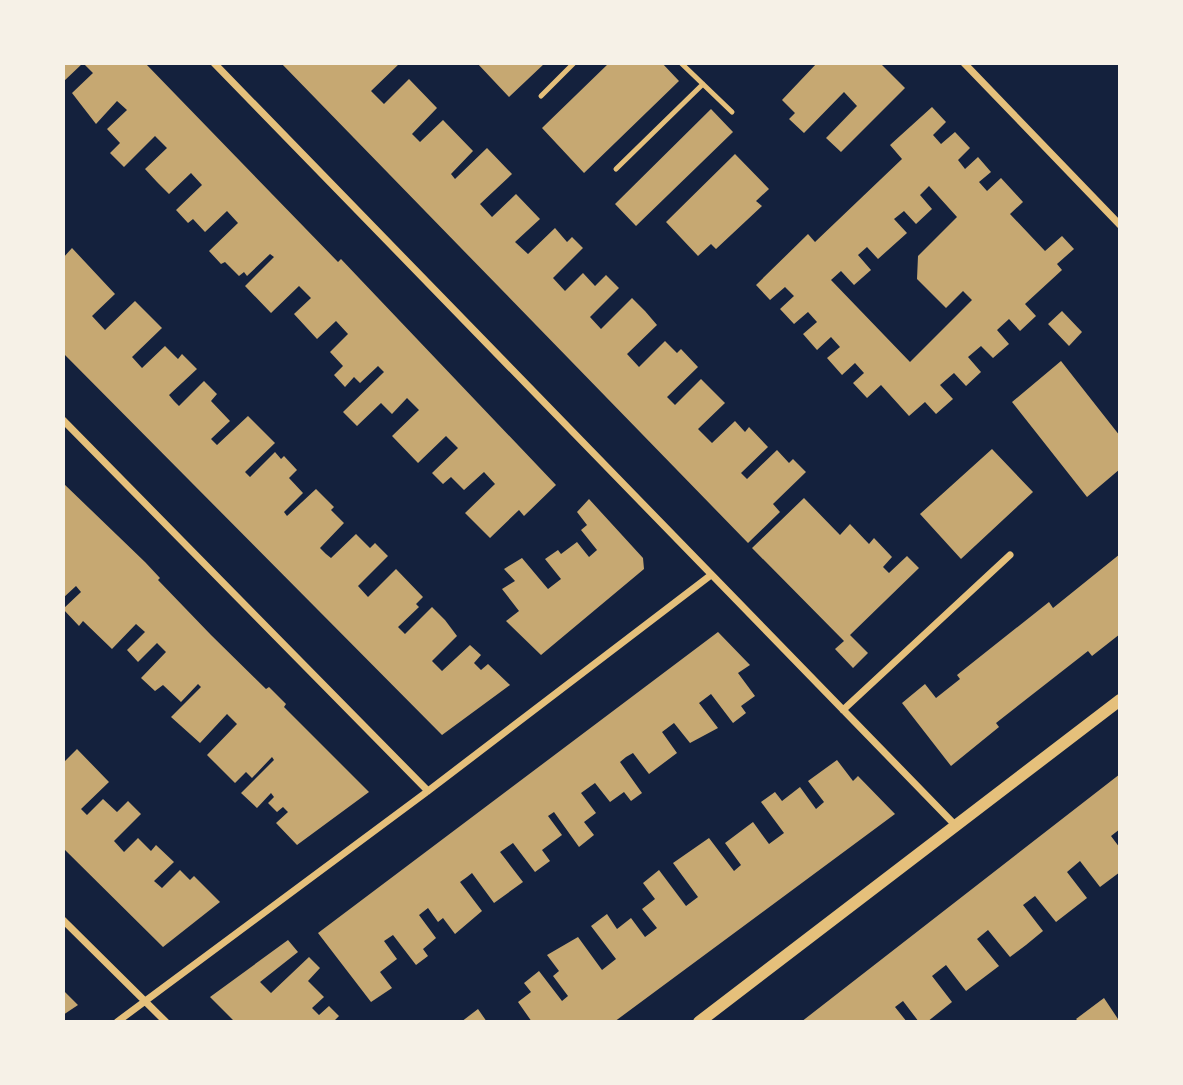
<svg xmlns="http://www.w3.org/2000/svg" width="1183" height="1085" viewBox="0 0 1183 1085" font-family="'Titillium Web',sans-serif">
<rect width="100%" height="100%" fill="#14213d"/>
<path fill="#c6a872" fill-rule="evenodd" d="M63 63H145L338 262 341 259 359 278 556 485 524 516 519 510 490 538 465 513 495 484 484 472 464 490 451 477 443 484 432 473 458 448 446 436 418 463 392 436 419 410 407 398 392 414 381 403 357 426 343 412 384 372 378 366 360 383 354 377 345 387 334 375 343 366 330 352 348 334 336 321 317 339 294 314 311 298 299 286 271 313 245 286 274 257 270 254 247 276 244 272 239 276 225 262 221 264 209 251 238 223 227 211 205 232 193 219 188 223 176 210 202 185 191 173 169 194 157 182 145 169 167 148 155 136 124 167 110 153 120 143 107 129 127 110 117 101 96 124 72 93 93 73 83 63 63 82Z
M281 63H400L371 91 384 104 409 79 437 108 412 134 420 142 443 120 473 151 451 174 455 179 487 148 512 174 480 204 492 217 516 194 540 219 515 242 528 254 555 228 567 242 572 237 583 248 553 278 565 291 583 273 595 286 606 275 619 288 590 317 601 329 632 298 645 311 657 325 627 354 639 367 665 341 677 353 681 349 698 367 667 397 675 405 701 379 725 403 698 429 712 443 735 421 745 432 749 427 768 447 741 473 747 479 777 450 789 463 793 459 806 472 773 504 780 512 748 543Z
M477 63H545L509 97Z
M609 63H662L679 81 584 173 542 128Z
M817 63H880L905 88 841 152 826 138 857 106 844 92 804 133 789 119 795 113 782 100Z
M932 107 946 122 933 135 941 144 955 132 970 148 958 160 965 169 978 157 991 172 979 182 987 191 1001 178 1023 202 1010 214 1045 251 1062 236 1074 249 1057 264 1062 270 1025 304 1036 316 1020 331 1009 319 997 330 1009 344 993 358 981 346 968 357 981 372 966 386 954 373 940 385 953 399 936 414 925 402 909 416 881 385 867 398 853 383 864 373 855 363 842 375 827 358 840 347 831 337 817 350 803 334 817 322 808 312 794 324 780 309 794 296 785 287 770 300 756 285 808 234 815 242 902 159 890 145ZM929 186 957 217 918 256 917 279 946 308 963 291 972 300 910 362 831 280 841 271 854 285 871 270 858 255 867 247 878 259 907 233 894 219 904 211 916 224 932 209 920 195Z
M711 109 733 132 636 226 615 204Z
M735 154 769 189 756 201 762 206 716 249 711 244 698 256 666 222Z
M72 248 115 294 92 316 105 330 135 301 162 328 132 357 142 368 165 346 178 359 182 354 197 369 169 395 174 401 179 406 204 381 217 394 211 401 230 421 211 439 217 445 248 416 275 443 245 472 250 477 275 452 281 459 284 456 297 470 289 478 303 493 284 512 287 516 316 489 334 507 331 510 344 523 320 548 326 554 331 558 356 534 370 548 375 543 388 556 358 586 368 597 396 569 423 597 416 604 419 607 398 627 405 634 432 607 445 620 457 636 432 661 442 671 470 645 481 655 474 663 481 670 488 664 510 685 442 735 63 353V258Z
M1062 311 1082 332 1069 346 1048 324Z
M1061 361 1120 436V469L1087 497 1012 402Z
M992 449 1033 492 961 559 920 514Z
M63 483 145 562 160 578 158 580 211 635 266 689 269 687 286 704 284 707 369 792 297 845 276 823 288 812 283 807 277 812 268 803 274 797 271 793 257 808 241 793 274 760 272 757 252 778 246 772 235 783 207 755 237 724 227 714 200 743 171 717 201 687 198 684 181 702 163 685 155 691 141 678 166 652 157 643 138 662 127 650 145 632 136 624 112 649 83 621 79 626 63 609 81 592 76 586 63 598Z
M804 498 840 535 850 524 869 544 874 538 892 557 883 567 889 573 907 556 919 568 850 635 868 653 853 668 835 649 844 641 752 548Z
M589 499 643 558 644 569 541 655 506 621 519 611 502 589 515 581 504 569 522 558 548 589 561 579 545 559 558 550 561 554 577 542 589 557 597 550 581 530 587 525 577 512Z
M1120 554V634L1092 656 1088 651 996 723 999 727 951 766 902 703 925 684 936 698 960 679 957 675 1049 602 1053 608Z
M718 632 750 665 738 673 755 696 741 706 746 713 733 723 711 694 699 703 718 728 690 743 674 723 662 732 677 753 649 774 633 753 626 757 620 762 642 793 631 801 624 792 610 802 595 783 581 793 596 813 584 822 594 835 579 847 554 812 548 816 562 835 542 850 550 861 535 872 513 843 500 852 523 882 494 903 472 873 467 877 460 882 482 911 455 934 443 918 438 922 428 908 419 915 436 938 423 949 428 956 416 965 393 935 384 941 397 959 380 972 392 988 371 1002 318 933Z
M77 749 109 782 81 809 87 815 103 799 117 812 128 801 141 814 114 841 124 852 138 838 151 851 156 845 174 862 154 881 162 888 180 870 190 880 194 876 220 902 163 947 63 848V763Z
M837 760 853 781 858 776 895 814 614 1022H532L518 1002 531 992 524 983 539 971 562 1001 568 996 553 976 559 971 547 955 578 937 602 970 616 959 591 926 607 914 617 929 631 918 645 937 657 928 642 909 655 899 643 883 659 870 686 906 698 897 673 863 709 838 734 871 741 865 725 843 753 822 769 844 784 833 761 802 775 792 782 801 800 787 816 809 824 802 808 781Z
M1120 774V829L1111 836 1120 848V872L1100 887 1080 861 1067 872 1087 898 1056 922 1035 896 1023 905 1043 931 1026 945 1010 957 988 930 977 939 999 966 966 991 946 965 932 976 952 1002 927 1022H919L903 1001 895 1007 907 1022H801Z
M288 940 298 952 260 982 271 993 309 957 320 968 308 981 324 997 312 1008 319 1015 329 1006 339 1016 333 1022H235L210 997Z
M63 990 78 1005 63 1015Z
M1104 998 1120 1022H1079L1076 1019Z
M478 1009 487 1022H461Z"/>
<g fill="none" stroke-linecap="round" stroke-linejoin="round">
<path stroke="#e5c07b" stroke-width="5" d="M681 63 732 112
M541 96 574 63
M616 169 703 84"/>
<path stroke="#e5c07b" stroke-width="7" d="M214 63 957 827
M964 63 1120 225
M63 420 428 791
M843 710 1010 555
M63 920 166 1022
M117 1022 428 791 711 575"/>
<path stroke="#e5c07b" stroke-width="12" d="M699 1022 1120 700"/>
</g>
<rect width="1183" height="1085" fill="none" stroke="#f6f1e7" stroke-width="130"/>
</svg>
